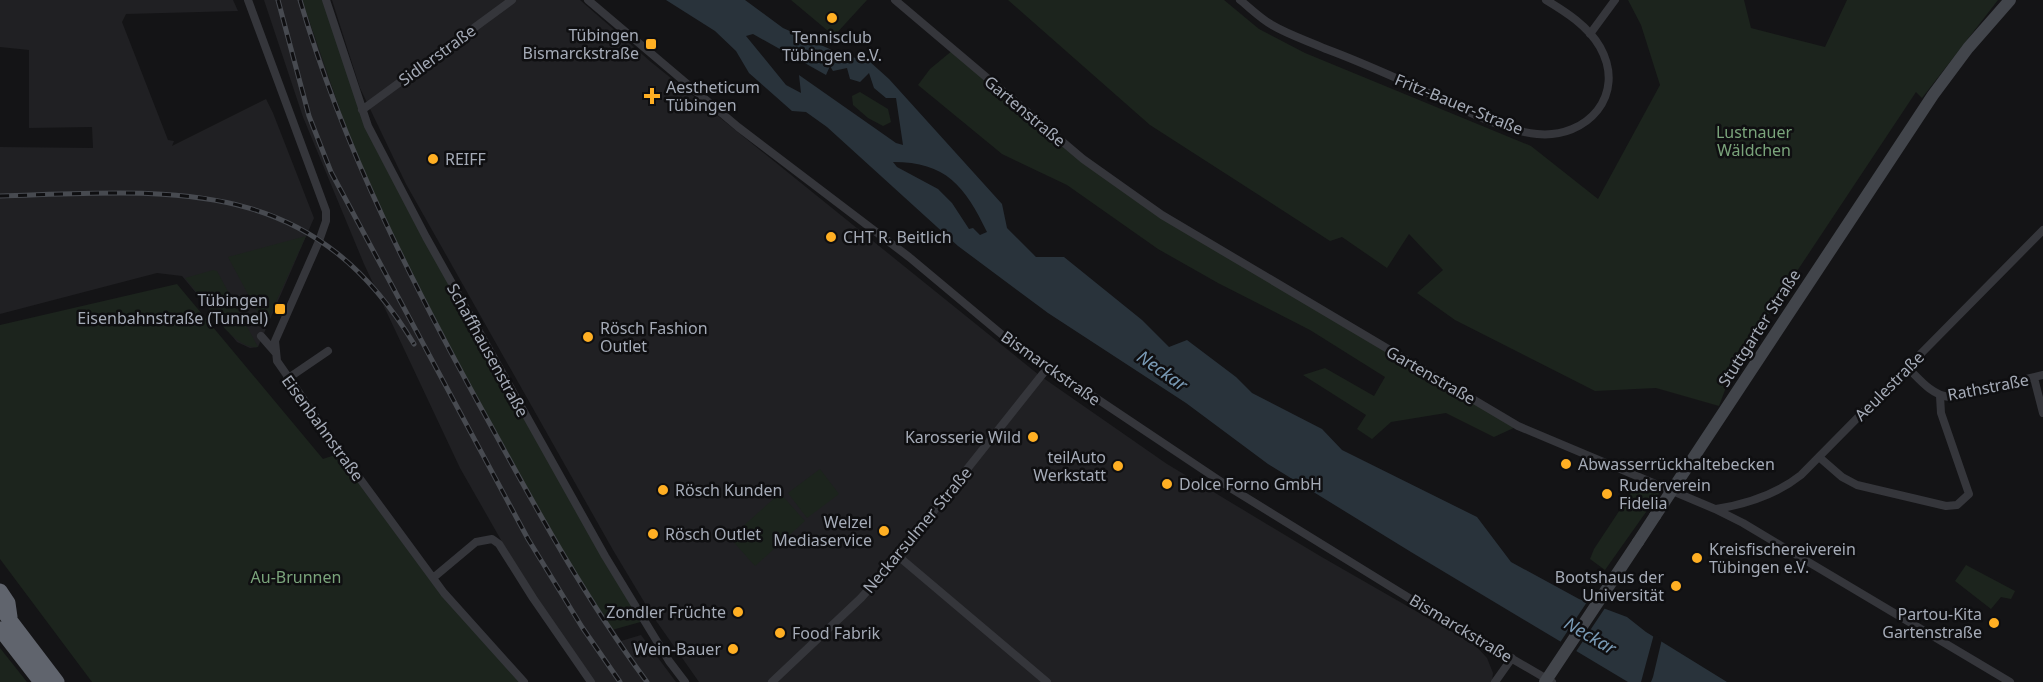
<svg xmlns="http://www.w3.org/2000/svg" width="2043" height="682" viewBox="0 0 2043 682" font-family="'Noto Sans',sans-serif">
<rect width="100%" height="100%" fill="#141416"/>
<path fill="#202023" d="M0 0H233L238 11 126 14 122 22 168 140 174 141 172 146 266 99 273 113 314 218 258 347 250 348 237 342 182 276 157 273 0 314V147L93 148 92 127 29 128V50L0 47Z
M264 0H302L350 139 391 235 521 479 580 582 612 630 621 641 641 635 676 682H590L534 598 460 468 364 264 303 117Z
M332 0H580L651 62 1039 375 1167 464 1320 556 1475 645 1487 658 1493 673 1492 682H699L652 615 613 550 406 184 360 88Z"/>
<path fill="#1c241d" d="M302 0H326L368 126 644 621 612 630 552 533 412 279 350 139Z
M791 0H867L834 36Z
M1008 0H1224L1259 29 1305 53 1531 146 1598 199 1660 85 1641 25 1628 0H1744L1751 28 1825 47 1847 0H1998L1922 98 1916 92 1734 366 1719 406 1656 388 1595 391 1455 320 1417 293 1443 270 1409 234 1387 268 1342 237 1330 241 1150 125Z
M953 50 1128 192 1518 426 1494 437 1446 413 1391 422 1372 439 1357 429 1366 415 1303 375 1325 368 1374 396 1385 377 1310 330 1218 283 1158 249 1067 185 1002 154 918 85 930 69Z
M860 92 888 109 891 122 883 126 868 118 853 105 852 96Z
M306 236 265 326 228 257Z
M213 270 217 271 258 347C232 351 202 296 185 278Z
M177 284 323 459 341 453 444 593 524 682H92L0 559V325Z
M820 469 839 494 807 518 788 493Z
M1641 478 1663 488 1605 570 1590 559 1594 549Z
M780 493 805 521 755 566 730 538Z
M1966 565 2015 591 2011 599 2001 597 1991 609 1955 581Z
M0 648 27 682H0Z"/>
<path fill="#29333b" fill-rule="evenodd" d="M666 0H745L783 28 843 55 869 61 889 79 1002 204 1007 228 1036 257H1064L1142 320 1169 347 1187 340 1236 377 1252 393 1322 429 1342 450 1477 517 1511 562 1579 599 1627 617 1646 632 1727 682H1628L1411 552 1268 464 1186 403 1048 313 958 246 827 127 806 112 792 111 749 73 736 51 715 31ZM753 34 826 75 830 66 833 71 847 68 850 79 860 82 869 73 874 88 886 98H896L903 145 896 143 799 75 801 93 786 85 746 36ZM893 162C946 162 965 186 987 232L980 235 973 228 969 229 952 203 938 189 897 167Z"/>
<path fill="#141416" d="M1589 599 1607 605 1575 653 1559 644Z
M1654 634 1662 639 1653 677 1651 682H1641Z"/>
<g fill="none" stroke-linecap="round" stroke-linejoin="round">
<path stroke="#35363b" stroke-width="8" d="M248 0 326 211V221L319 241 275 341 277 361 341 453 444 593 524 682
M326 0 368 126 426 237 605 556 669 661 685 682
M588 0 738 127 909 257 1006 338 1229 487 1435 614 1552 682
M895 0 1083 159 1162 215 1518 426 1715 509 1743 523 2010 682
M1240 0C1250 8 1261 19 1272 25 1289 35 1308 41 1326 49 1356 60 1385 73 1414 86 1448 102 1501 131 1537 134 1587 139 1627 95 1600 47 1588 26 1566 12 1546 0
M1590 34 1615 0
M362 110 512 0
M261 336 275 352
M1908 368C1920 380 1932 395 1949 397L2043 375
M2034 378 2043 413
M287 379 328 351
M1819 457 1842 477 1857 485 1946 506 1957 505 1969 494 1941 413 1940 396
M1716 509C1747 504 1776 495 1801 475L2043 230
M898 556 1047 682
M433 578 476 542 492 539 499 544 533 598 591 682
M772 682 861 598 898 556 1049 366
M1495 682 1512 658"/>
<path stroke="#42454b" stroke-width="12" d="M1688 466 1933 95 1968 48 2010 0
M1638 542 1655 516"/>
<path stroke="#60646d" stroke-width="15" d="M0 591 8 603 10 617
M0 607 57 682
M0 629 41 682"/>
<defs>
<path id="rail" d="M278 0 309 116 331 172 528 539 582 627 620 682
M300 0C344 151 415 289 491 426 539 514 587 601 647 682
M0 196C174 191 311 173 414 344"/>
</defs>
<use href="#rail" stroke="#474a50" stroke-width="5"/>
<use href="#rail" stroke="#0f0f11" stroke-width="3" stroke-dasharray="9" stroke-linecap="butt"/>
<path stroke="#42454b" stroke-width="12" d="M1655 516 1688 466
M1545 682 1638 542"/>
</g>
<g fill="#ffaf23" stroke="#0f0f11" stroke-width="2">
<circle cx="832" cy="18" r="6"/>
<rect x="645" y="38" width="12" height="12" rx="3"/>
<path d="M649 87h6v6h6v6h-6v6h-6v-6h-6v-6h6z"/>
<circle cx="433" cy="159" r="6"/>
<circle cx="831" cy="237" r="6"/>
<rect x="274" y="303" width="12" height="12" rx="3"/>
<circle cx="588" cy="337" r="6"/>
<circle cx="1033" cy="437" r="6"/>
<circle cx="1566" cy="464" r="6"/>
<circle cx="1118" cy="466" r="6"/>
<circle cx="1167" cy="484" r="6"/>
<circle cx="663" cy="490" r="6"/>
<circle cx="1607" cy="494" r="6"/>
<circle cx="884" cy="531" r="6"/>
<circle cx="653" cy="534" r="6"/>
<circle cx="1697" cy="558" r="6"/>
<circle cx="1676" cy="586" r="6"/>
<circle cx="738" cy="612" r="6"/>
<circle cx="1994" cy="623" r="6"/>
<circle cx="780" cy="633" r="6"/>
<circle cx="733" cy="649" r="6"/>
</g>
<g text-anchor="middle" stroke-width="5" stroke-linejoin="round" paint-order="stroke">
<g font-size="16" fill="#a5abb7" stroke="#0f0f11" text-anchor="start">
<text x="639" y="41" text-anchor="end">Tübingen<tspan x="639" dy="18">Bismarckstraße</tspan></text>
<text x="832" y="43" text-anchor="middle">Tennisclub<tspan x="832" dy="18">Tübingen e.V.</tspan></text>
<text x="666" y="93">Aestheticum<tspan x="666" dy="18">Tübingen</tspan></text>
<text x="445" y="165">REIFF</text>
<text x="843" y="243">CHT R. Beitlich</text>
<text x="268" y="306" text-anchor="end">Tübingen<tspan x="268" dy="18">Eisenbahnstraße (Tunnel)</tspan></text>
<text x="600" y="334">Rösch Fashion<tspan x="600" dy="18">Outlet</tspan></text>
<text x="1021" y="443" text-anchor="end">Karosserie Wild</text>
<text x="1106" y="463" text-anchor="end">teilAuto<tspan x="1106" dy="18">Werkstatt</tspan></text>
<text x="1578" y="470">Abwasserrückhaltebecken</text>
<text x="1179" y="490">Dolce Forno GmbH</text>
<text x="1619" y="491">Ruderverein<tspan x="1619" dy="18">Fidelia</tspan></text>
<text x="675" y="496">Rösch Kunden</text>
<text x="872" y="528" text-anchor="end">Welzel<tspan x="872" dy="18">Mediaservice</tspan></text>
<text x="665" y="540">Rösch Outlet</text>
<text x="1709" y="555">Kreisfischereiverein<tspan x="1709" dy="18">Tübingen e.V.</tspan></text>
<text x="1664" y="583" text-anchor="end">Bootshaus der<tspan x="1664" dy="18">Universität</tspan></text>
<text x="726" y="618" text-anchor="end">Zondler Früchte</text>
<text x="1982" y="620" text-anchor="end">Partou-Kita<tspan x="1982" dy="18">Gartenstraße</tspan></text>
<text x="792" y="639">Food Fabrik</text>
<text x="721" y="655" text-anchor="end">Wein-Bauer</text>
</g>
<g font-size="16" fill="#a5abb7" stroke="#0f0f11">
<text transform="translate(437 55) rotate(-36)" y="6">Sidlerstraße</text>
<text transform="translate(1459 104) rotate(22)" y="6">Fritz-Bauer-Straße</text>
<text transform="translate(1025 111) rotate(40)" y="6">Gartenstraße</text>
<text transform="translate(1759 328) rotate(-57)" y="6">Stuttgarter Straße</text>
<text transform="translate(488 350) rotate(61)" y="6">Schaffhausenstraße</text>
<text transform="translate(1051 368) rotate(35)" y="6">Bismarckstraße</text>
<text transform="translate(1431 375) rotate(30)" y="6">Gartenstraße</text>
<text transform="translate(1889 386) rotate(-45)" y="6">Aeulestraße</text>
<text transform="translate(1988 387) rotate(-11)" y="6">Rathstraße</text>
<text transform="translate(323 428) rotate(54)" y="6">Eisenbahnstraße</text>
<text transform="translate(917 530) rotate(-50)" y="6">Neckarsulmer Straße</text>
<text transform="translate(1461 628) rotate(31)" y="6">Bismarckstraße</text>
</g>
<g font-size="16" fill="#7aa47b" stroke="#0f0f11">
<text x="1754" y="138">Lustnauer<tspan x="1754" dy="18">Wäldchen</tspan></text>
<text x="296" y="583">Au-Brunnen</text>
</g>
<g font-size="18" font-style="italic" fill="#799ab5" stroke="#0f0f11">
<text transform="translate(1162 371) rotate(35)" y="6">Neckar</text>
<text transform="translate(1590 636) rotate(30)" y="6">Neckar</text>
</g>
</g>
</svg>
